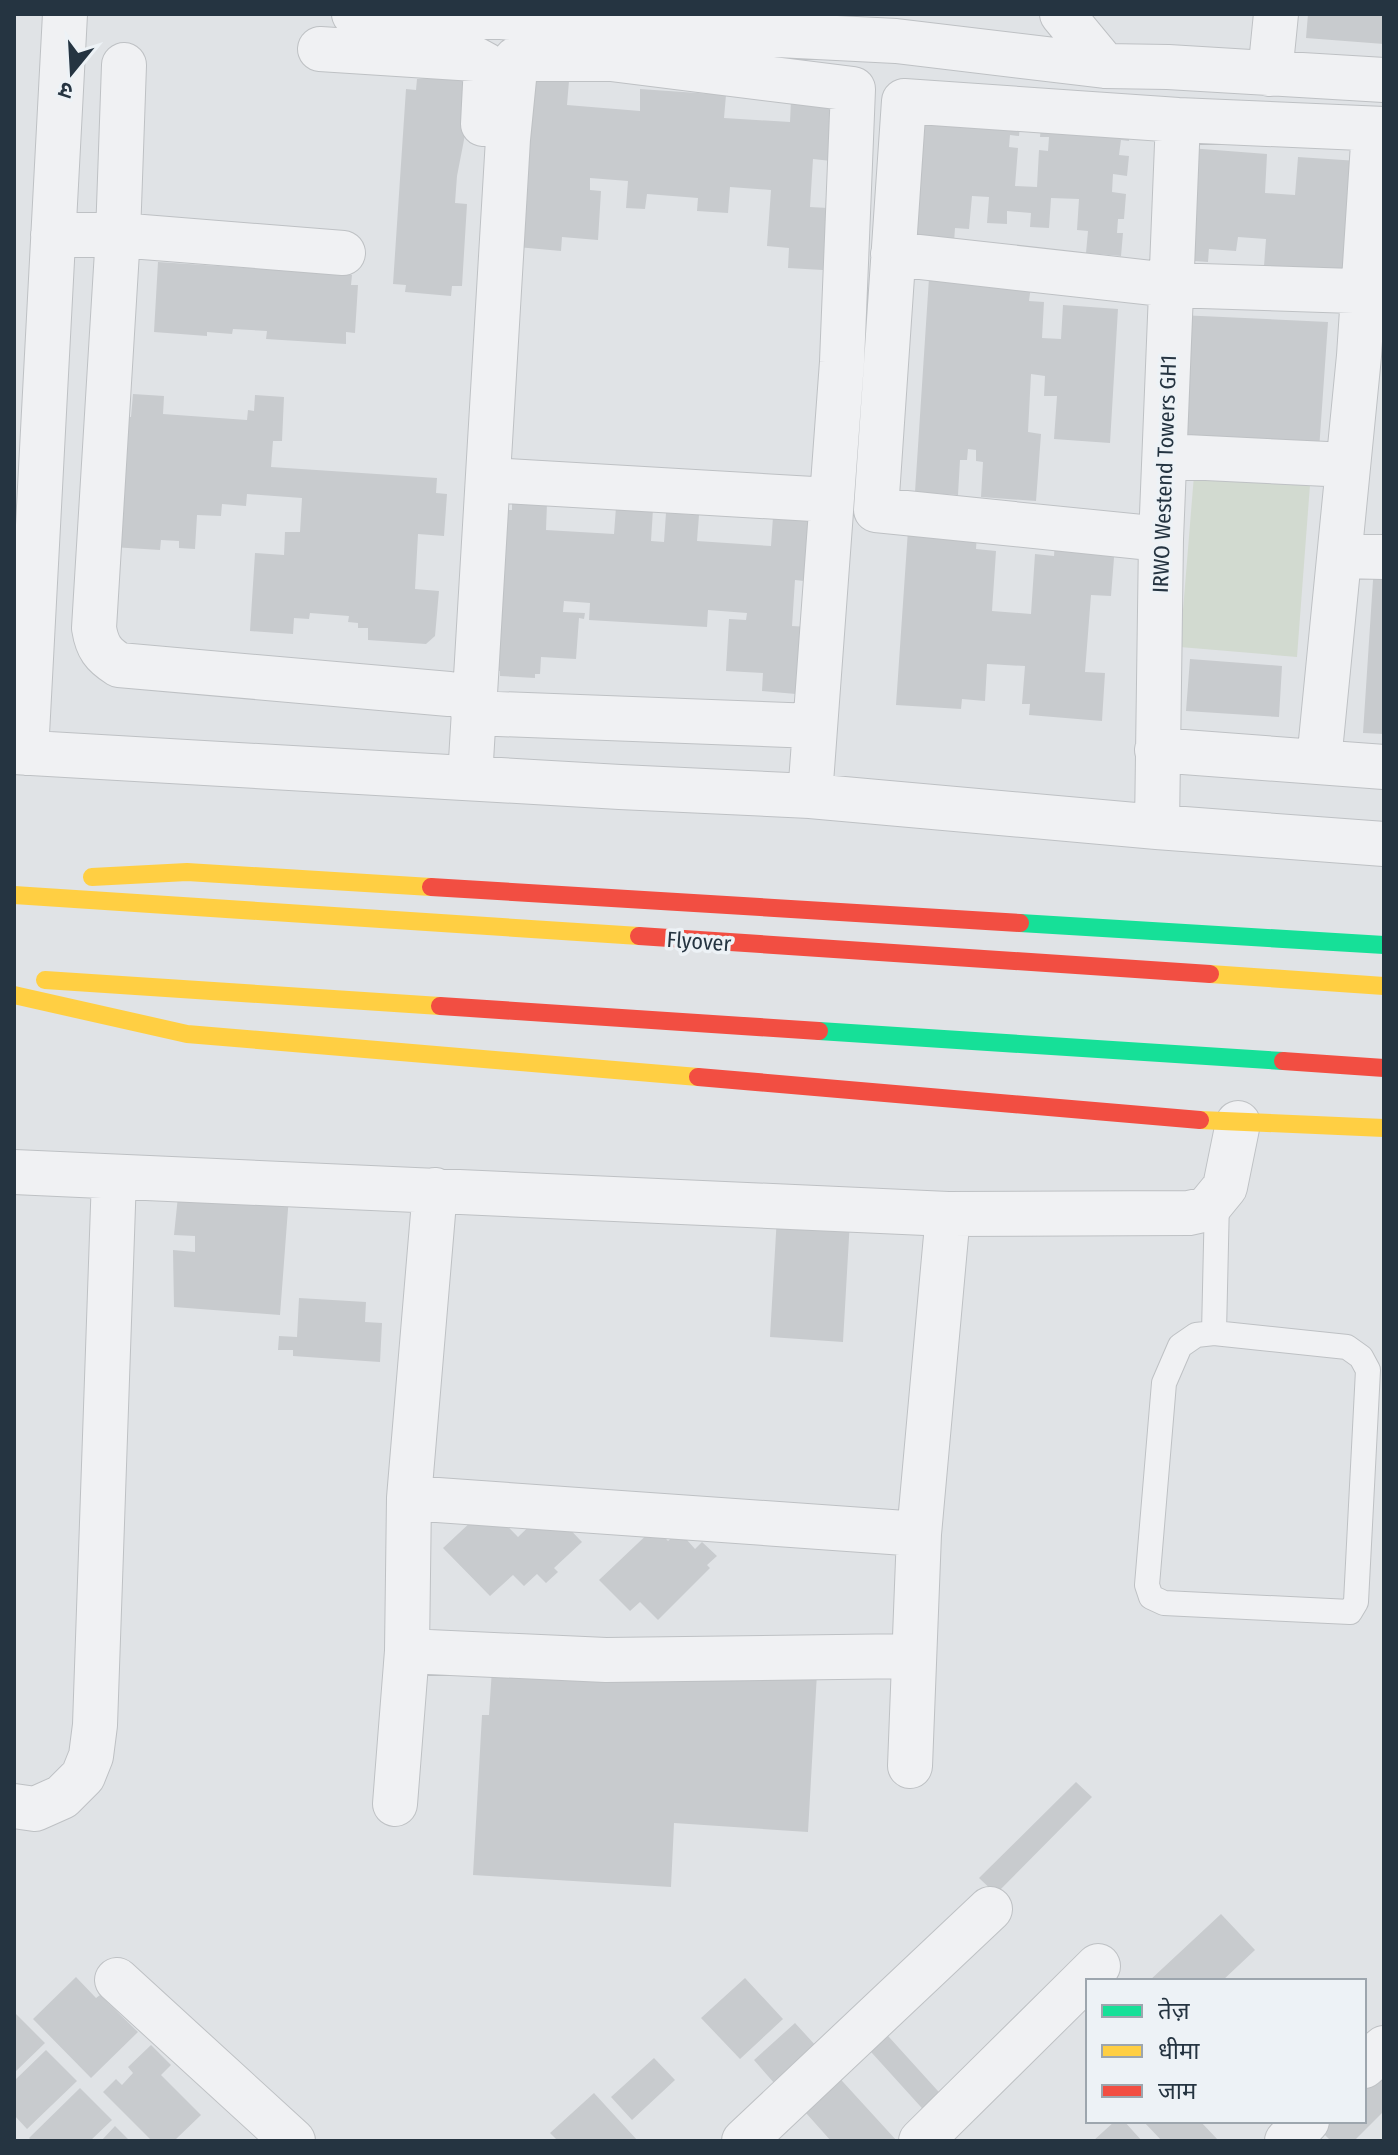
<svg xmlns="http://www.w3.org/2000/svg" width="1398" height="2155" viewBox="0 0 1398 2155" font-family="'Fira Sans Condensed','Noto Sans Devanagari',sans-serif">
<rect width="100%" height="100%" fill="#e0e3e6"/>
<path fill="#d2dad0" d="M1194 475 1310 485 1297 657 1180 647Z"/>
<path fill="#c8cbce" d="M1308 14H1384V44L1306 38Z
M471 75 470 109 457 176 455 203 467 204 462 286H452L451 296 405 292 406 285 393 284 406 89 416 90 417 79Z
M528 78 569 81 567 105 640 111V89L726 95 724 118 790 122 791 100 836 103 831 161 813 159 810 207 828 208 823 270 788 268 789 248 767 246 771 190 730 187 728 213 697 211 698 198 647 194 645 209 626 208 628 181 590 178V190L601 191 598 240 562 237 561 251 517 247Z
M925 107 1021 113 1019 136 1010 135 1009 147 1018 148 1015 186 1037 187 1039 150 1048 151 1049 137H1040L1042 115 1131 122 1129 141 1121 140 1119 155 1129 156 1127 176 1113 174 1112 192 1126 194 1124 219H1118L1117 233H1123L1121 256 1086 253 1088 231 1077 230 1079 199 1051 198 1049 228 1030 227 1031 213 1007 211V224L987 223 989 197 972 196 969 229 955 228 954 243 915 240Z
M1189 148 1267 154 1265 193 1295 195 1298 157 1358 161 1350 273 1264 266 1266 239 1238 237 1236 251 1209 249 1208 262 1181 260Z
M158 262 352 275 351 285H358L355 333 346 332V344L266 339 267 331 233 329 232 334 207 332V336L154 332Z
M929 278 1031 286 1029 301 1044 302 1042 338 1061 339 1063 305 1118 309 1110 443 1054 439 1057 396H1044L1045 376 1031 374 1028 432 1041 434 1036 501 981 497 983 462 976 461V450L968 449 967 460H960L958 495 915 492Z
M1179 315 1328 322 1319 450 1177 443Z
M133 394 164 396 163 414 247 420 248 410 254 411 255 395 284 397 282 441H273L271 467 437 478 436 493 447 494 444 536 418 534 415 589 439 591 435 636 426 644 368 640V628H358V623L348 622 349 616 310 613 309 619 294 618 293 634 250 631 255 553 284 555 285 532H300L302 498 247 494 246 506 222 504 221 516 197 515 195 549 179 548V541L161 540 160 550 112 547 120 416 131 417Z
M512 500 547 503 546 530 614 534 616 507 653 509 651 541 664 542 666 513 699 515 697 541 771 546 773 517 818 520 813 582 795 580 792 626 810 627 796 694 762 691 763 673 726 671 729 619 746 620 747 613 708 610 707 627 589 620 590 603 564 601 563 612 585 613 584 619 579 618 576 659 541 657 540 674H535V678L500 676V671H494L505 510H512Z
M908 530 977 534 976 549 996 551 992 611 1031 614 1035 554 1054 556 1055 540 1115 545 1111 596 1091 595 1085 672 1105 673 1102 721 1029 715 1030 704H1022L1025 666 987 664 985 701 962 699 961 709 896 705Z
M1374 565 1384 566V734L1363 733Z
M1190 659 1282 666 1279 717 1186 711Z
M178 1196H289L280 1315 174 1307 173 1250 195 1252V1236L174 1235Z
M777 1216 850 1220 843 1342 770 1337Z
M299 1298 366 1302 365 1322 382 1323 380 1362 293 1356V1350H278L279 1336 297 1337Z
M488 1506 518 1537 542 1514 559 1518 582 1542 554 1568 558 1572 546 1583 537 1574 524 1586 513 1575 490 1596 443 1548Z
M655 1527 668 1541 679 1531 695 1549 702 1542 717 1556 707 1565 710 1568 658 1620 640 1602 630 1611 599 1580Z
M492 1669 817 1673 808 1832 674 1823 671 1887 473 1875 482 1715H489Z
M1076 1782 1092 1797 996 1894 979 1878Z
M1221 1914 1255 1950 1222 1981H1149Z
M76 1977 96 1998 100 1995 138 2032 91 2078 33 2019Z
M745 1978 783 2019 740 2059 701 2018Z
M14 2012 45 2043 14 2073Z
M795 2023 817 2047 775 2084 754 2060Z
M879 2026 947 2101 930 2117 862 2042Z
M151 2045 171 2065 161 2075 201 2115 176 2139 178 2141H152L103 2092 116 2079 122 2085 133 2073 128 2067Z
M46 2050 77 2081 27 2129 14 2115V2081Z
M654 2058 675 2080 632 2120 611 2097Z
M833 2071 897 2141H831L798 2104Z
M1378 2072 1384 2078V2111L1354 2141H1331L1320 2130 1328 2121H1364V2086Z
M80 2088 112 2120 90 2141H32L29 2138Z
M594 2093 638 2141H558L550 2133Z
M1115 2121H1124L1142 2141H1093Z
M1143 2121H1200L1219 2141H1162Z
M115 2126 130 2141H101Z"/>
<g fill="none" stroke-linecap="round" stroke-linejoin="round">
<defs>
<path id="lane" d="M1214 1333 1347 1347 1361 1357 1368 1370 1356 1602 1350 1612 1164 1603 1151 1597 1147 1585 1164 1383 1180 1346 1196 1335 1214 1333 1217 1200"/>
<path id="street" d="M354 14 407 17H501L637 28 896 41 1105 66 1168 67 1384 80
M1062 14 1105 66
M320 49 475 59 486 65 483 124
M124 65 118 235 343 253
M1270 74 1276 14
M53 235H118L94 628C97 647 103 655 119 665L449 694
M893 254 1170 285 1384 292
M1165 456 1348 465
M489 480 830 500
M1161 539 876 510 904 101 1178 120 1384 129
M1340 556 1384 557
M473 713 814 726
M1157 750 1384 767
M14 752 620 787 810 796 1157 827 1384 844
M26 753 65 14
M1319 761 1359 356 1374 129
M470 778 508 139 516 59H611L853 89 842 362 810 796
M1157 827 1161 539 1178 120
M14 1172 948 1214 1189 1213 1207 1209 1225 1187 1238 1123
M409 1498 919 1534
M407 1651 606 1660 914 1656
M910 1766 919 1534 948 1214
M395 1804 407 1651 409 1498 435 1190
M14 1806 35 1809 62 1797 83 1776 91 1756 95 1725 114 1177
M117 1980 293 2141
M1364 2066 1384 2048
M744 2141 990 1909
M921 2141 1098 1966
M1287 2141 1307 2121"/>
</defs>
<use href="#lane" stroke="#bec1c4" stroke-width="26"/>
<use href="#street" stroke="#bec1c4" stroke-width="46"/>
<use href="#lane" stroke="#f0f1f3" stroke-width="24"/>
<use href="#street" stroke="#f0f1f3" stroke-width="44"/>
<path stroke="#16e098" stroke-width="18" d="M1020 923 1384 945
M819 1031 1283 1061"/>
<path stroke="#ffcf43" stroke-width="18" d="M92 877 187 872 431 887
M14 895 639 936
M1210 974 1384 986
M45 980 440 1006
M14 995 187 1034 698 1077
M1200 1120 1384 1128"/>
<path stroke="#f24e42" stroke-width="18" d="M431 887 1020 923
M639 936 1210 974
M440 1006 819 1031
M1283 1061 1384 1068
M698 1077 1200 1120"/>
</g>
<g text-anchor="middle" stroke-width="7" stroke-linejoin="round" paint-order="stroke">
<g font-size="22" fill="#253441" stroke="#edf2f6">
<text transform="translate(1164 474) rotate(-88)" y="8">IRWO Westend Towers GH1</text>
<text transform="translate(699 941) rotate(4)" y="8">Flyover</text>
</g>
</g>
<rect width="1398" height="2155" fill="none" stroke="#253441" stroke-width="32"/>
<rect x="1086" y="1979" width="280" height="144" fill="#edf2f6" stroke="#9da6ae" stroke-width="2"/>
<rect x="1102" y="2005" width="40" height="12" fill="#16e098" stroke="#9da6ae" stroke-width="2"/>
<text x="1158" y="2019" font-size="24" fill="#253441">तेज़</text>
<rect x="1102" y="2045" width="40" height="12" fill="#ffcf43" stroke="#9da6ae" stroke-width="2"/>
<text x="1158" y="2059" font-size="24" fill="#253441">धीमा</text>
<rect x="1102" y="2085" width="40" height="12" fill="#f24e42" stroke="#9da6ae" stroke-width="2"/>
<text x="1158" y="2099" font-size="24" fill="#253441">जाम</text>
<g transform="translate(72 72) rotate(198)" stroke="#edf2f6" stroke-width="6" paint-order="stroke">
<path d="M0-6L14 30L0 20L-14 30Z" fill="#253441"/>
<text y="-12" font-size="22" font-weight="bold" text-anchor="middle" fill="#253441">उ</text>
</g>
</svg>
